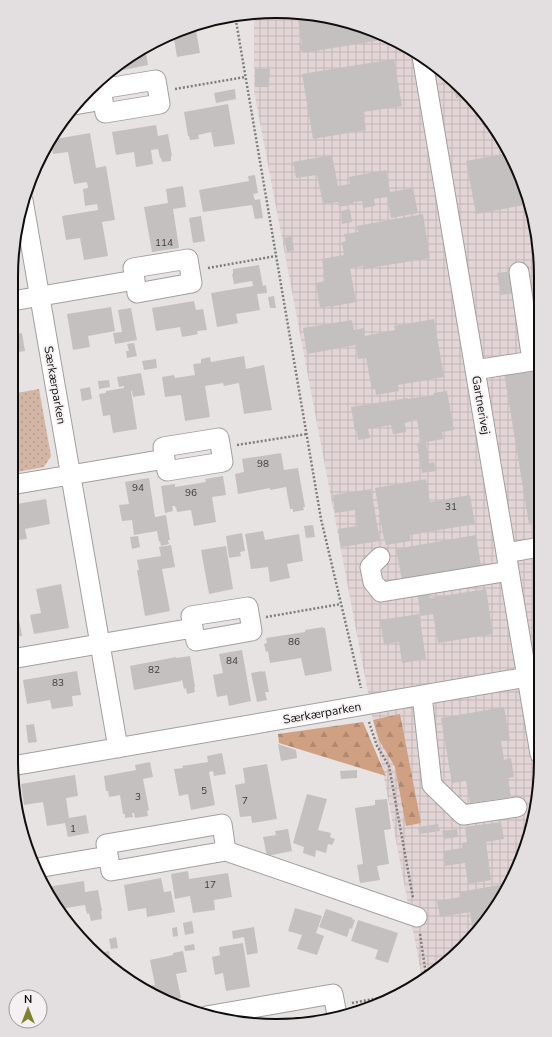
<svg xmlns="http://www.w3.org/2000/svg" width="552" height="1037" viewBox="0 0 552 1037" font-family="'Nunito Sans',sans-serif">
<defs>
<pattern id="industrial-grid" width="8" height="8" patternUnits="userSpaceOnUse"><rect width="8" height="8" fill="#e3d5d6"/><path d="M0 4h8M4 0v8" fill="none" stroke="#c2b6b6"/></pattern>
<pattern id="forest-firs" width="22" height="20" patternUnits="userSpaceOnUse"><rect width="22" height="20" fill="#d0a083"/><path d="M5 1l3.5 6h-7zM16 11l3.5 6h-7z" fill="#b18970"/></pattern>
<pattern id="park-dots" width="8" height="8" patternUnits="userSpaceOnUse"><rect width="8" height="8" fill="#d3b5a4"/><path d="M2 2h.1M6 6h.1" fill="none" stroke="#b49a8c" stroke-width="1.8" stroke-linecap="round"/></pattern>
</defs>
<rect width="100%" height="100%" fill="#e8e3e3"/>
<path fill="url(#industrial-grid)" d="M254 12H258L310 13 361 25 408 46 451 77 496 129 527 191 539 242 540 778 532 830 506 893 451 960 422 978 254 91Z"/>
<path fill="url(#forest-firs)" d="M400 714 421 823 406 826 395 767 379 740 373 720Z
M363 722 386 776 279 743 278 734Z"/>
<path fill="url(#park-dots)" d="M39 389 51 456 44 467 11 473V394Z"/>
<path fill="#c4c0bf" d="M297 13H310L361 25 387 37V39L303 53V51H301L300 45H302Z
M195 25 200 53 177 57 173 33Z
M145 47 148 65 123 70 121 62Z
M394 59 402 106 363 112 366 130 313 139 302 74Z
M255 69H270L269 87H255Z
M453 79 468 96 456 98Z
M235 89 236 99 216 103 214 93Z
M228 104 235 144 214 147 211 132 198 135 199 139 190 140 189 136H188L184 112Z
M156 125 158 136 168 134 172 156H171V161L162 162 161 158H160L158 149 151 150 153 164 136 167 134 152 116 155 112 132Z
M90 133 96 168 106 166 115 220 102 222 108 256 84 260 80 238 66 240 62 216 98 210 97 204 85 206 83 189 88 188 87 182 74 184 68 152 53 154 50 140Z
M508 153 527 191 530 204 476 214 466 161Z
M332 155 338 186 350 184 349 177 386 170 390 192 413 188 418 213 391 218 387 197 374 199 375 206 363 208 362 201 353 202 354 204 339 207 338 202 323 204 317 175 296 178 293 162Z
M255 175 258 193 253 194 255 200 260 199 263 218 255 219 252 205 203 212 199 190 249 181 248 176Z
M183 186 186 207 173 209 179 248 152 252 144 207 168 203 166 189Z
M350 209 352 222 342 224 341 211Z
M423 214 430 258 364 269 363 266 350 268 356 302 330 307V306L320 308 316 283 325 281 322 259 344 255 342 242 346 241 344 234 358 232 357 226Z
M201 216 205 241 193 243 189 218Z
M292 236 294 250 287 252 284 238Z
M259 265 263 286 266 285 267 293 257 294 260 310 236 314 238 323 217 327 211 293 253 286 252 281 234 284 232 274H233V269Z
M511 271 514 293 501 295 497 273Z
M274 296 276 308H270L268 297Z
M194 301 196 310 203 309 207 330 197 331 198 334 182 337 180 327 156 331 152 308Z
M111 307 115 331 88 336 90 347 73 350 67 314Z
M131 308 137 340 115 344 113 333 122 332 118 310Z
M434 319 444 377 398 385 399 391 376 395 375 389 372 390 366 358 358 359 356 345 307 354 303 328 352 320 354 330 364 328 365 336 395 330 394 326Z
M22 333 25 351 18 352 19 357H17L18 361 11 362V335Z
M134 343 137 356 127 358 126 351H129L127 344Z
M244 356 246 369 264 365 272 410 244 414 239 383 224 386 223 383 205 386 210 417 185 421 181 395 165 397 162 377 174 375 175 378 195 375 193 364 201 363V359L210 357 211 362Z
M156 359 157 368 144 370 142 361Z
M539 368 540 522 529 524 504 373Z
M141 373 145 395 133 397 132 391H131L137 429 113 433 110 415 103 416 99 394 106 393V391L124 388V386L119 387 117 377Z
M109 380 110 387 99 389 98 381Z
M90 387 92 399 82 401 80 389Z
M447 391 454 430 442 432 443 439 426 442 429 463 434 462 436 471 422 473 417 443H421L417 419 412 420V421L405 423 406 432 393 434 391 425 368 429 370 438 358 440 357 431H355L351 407 408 398V399L434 395 433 393Z
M281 453 284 470 298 468 305 507H303L304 510 293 512V509H290L286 487 270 490V488L238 494 235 474 244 472 242 459Z
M223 476 226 495 212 497 216 522 194 526 191 510 177 512 176 507 175 508V506H172L173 511 165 513 161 486 175 484V487L206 482 205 479Z
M149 478 155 517 166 515 170 540H168L169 544 161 546 160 541 159 542 157 531 134 535 132 520 122 521 119 505 129 504 125 482Z
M426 479 430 502 470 495 475 524 410 535 411 541 386 545 385 540H384L375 488Z
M371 489 380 541 341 547 338 529 357 526 355 510 335 513 333 495Z
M46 499 50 524 25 529 27 539 11 541V505Z
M313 525 315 537 306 538 304 526Z
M263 531 265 540 299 534 303 561 287 564 290 578 270 582 268 567 251 569 245 534Z
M242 533 245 551 240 552 241 556 229 558 226 536Z
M476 535 482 572 403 586 396 549Z
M138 536 140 547 132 549 130 537Z
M171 545 175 567 162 569 170 611 145 616 137 570H139L137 560 161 556 159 547Z
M226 546 233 589 209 594 201 550Z
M61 584 69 628 34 634 30 615 41 613 36 589Z
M486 589 493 634 438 643 433 614 421 616 417 593 429 591 430 598Z
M14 604 16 614H18L22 636 11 637V605Z
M419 614 426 659 402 663 399 642 384 644 380 620Z
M323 627V628H325L332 671 305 676 301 658 270 663 268 651 266 652 264 644 267 643 266 638 305 632V630Z
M242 650 251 701 229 706 227 695 217 697 213 675 223 673 219 654Z
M190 656 195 687H194L195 692 187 694 186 688 184 689 182 680H181V681L134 690 130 666 176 657V658Z
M77 671 81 695 72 696 73 706 52 709 50 700 27 704 23 680Z
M262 671V672L265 671 269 692H265L267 700 257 702 251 673Z
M504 707 510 740 501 741 504 760 511 758 514 777 508 778 511 797 470 803 466 781 452 783 441 718Z
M34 724 37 742 28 743 26 725Z
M278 744 296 750 297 758 281 761Z
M222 753 226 774 214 776 213 771 209 772 215 805 191 810 188 794 179 796 174 769 183 768 182 766 208 762 207 756Z
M150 762 153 777 143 779 149 810 147 811 148 816 135 818 134 813H132L133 817 125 818V814H123L120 795 109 797 108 791H106L104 776 136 770 135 765Z
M267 764 277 819 252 823 251 816 240 817 235 785 245 783 243 768Z
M357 770V778L341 779 340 771Z
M75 775 78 796 66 798 69 818 86 815 89 833 68 837 65 823 47 826 43 802 24 805 21 784Z
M307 794 327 799 318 830 331 833 330 837 335 839 332 845 328 844 326 853 316 850 315 857 303 853 304 847 293 843Z
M387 799 391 829 384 830 389 864 377 866 380 880 360 883 357 865 363 864 355 808 375 805V800Z
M501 822 504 839 486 842 491 880 468 884 465 863 445 866 443 851 462 848V843L467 842 465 827Z
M438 824 440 831 419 834 418 827Z
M288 829 292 851 267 856 263 837 276 835 275 831Z
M457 829 458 837 444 839 442 831Z
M188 871 189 879 228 873 232 897 214 900 215 910 193 913 190 896 175 899 171 874Z
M161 878 164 892 171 891 175 912 147 917 146 908 128 911 124 885Z
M84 881 85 892 98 890 102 911H101L102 919 91 921 89 913 87 914 85 905 59 909 47 887Z
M510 883 506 893 473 933 470 912 440 917 437 901 461 897 460 892Z
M295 908 322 916 316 933 324 936 317 955 297 949 302 935 288 931Z
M326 909 353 918 352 919 355 920 352 929 350 928 347 937 319 927Z
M358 920 398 933 388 963 375 959 378 950 351 941Z
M192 921 194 933 185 935 183 923Z
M177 927 178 936 173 937 172 928Z
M254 927 258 953 247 955 244 937 233 939 232 931Z
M116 937 118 948 111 949 109 939Z
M243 943 250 987 226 991 223 973 215 975 212 957 220 955 219 947Z
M194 944 195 950 185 951 184 946Z
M109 951 111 965 99 953Z
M183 951 187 972 176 974 181 998 170 1000 149 991V986L155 985 150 960 173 955V953Z"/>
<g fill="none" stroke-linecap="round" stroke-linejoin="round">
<defs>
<path id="minor" d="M422 56 540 754
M156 80 160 104 105 113 101 89Z
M74 105 103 100
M23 200 118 748
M188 259 192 283 137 293 133 268Z
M12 301 135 280
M475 370 532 361 519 272
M219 438 223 462 167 471 163 447Z
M11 485 165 459
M506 553 540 547
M380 557 370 567 373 582 381 592 509 571
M17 658 193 628 196 641 252 631 248 607 191 616 193 628
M422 695 432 785 463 815 517 807
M12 766 527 677
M222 824 226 851 111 871 106 844Z
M226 851 417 917
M37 868 108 856
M206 1016 333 994 337 1015"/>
</defs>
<use href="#minor" stroke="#a39f9f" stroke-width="21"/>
<path stroke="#7f7c7c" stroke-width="2.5" stroke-dasharray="2 2" stroke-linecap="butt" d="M235 15 321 519 361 688
M175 89 245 77
M208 268 276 256
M237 445 307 434
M266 617 341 604
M369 722 377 746 389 766 413 898
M420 934 426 975
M352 1003 395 995"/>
<use href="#minor" stroke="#fff" stroke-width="19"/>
</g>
<g text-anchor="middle" stroke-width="3.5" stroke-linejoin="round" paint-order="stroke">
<g font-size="10" fill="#3c3a3a">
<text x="164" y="246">114</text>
<text x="263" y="467">98</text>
<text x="138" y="491">94</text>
<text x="191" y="496">96</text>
<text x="451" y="510">31</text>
<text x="294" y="645">86</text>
<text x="232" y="664">84</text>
<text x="154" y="673">82</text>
<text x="58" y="686">83</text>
<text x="204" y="794">5</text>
<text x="138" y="800">3</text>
<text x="245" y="804">7</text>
<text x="73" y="832">1</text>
<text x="210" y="888">17</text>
</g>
<g font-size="12" fill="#0f0e0e" stroke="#f5f0f1">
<text transform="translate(55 385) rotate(80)" y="4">Særkærparken</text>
<text transform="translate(481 405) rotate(80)" y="4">Gartnerivej</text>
<text transform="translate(322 713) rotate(-10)" y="4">Særkærparken</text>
</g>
</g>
<path d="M0 0H552V1037H0ZM276 18H276A258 258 0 0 1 534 276V761A258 258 0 0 1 276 1019H276A258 258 0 0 1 18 761V276A258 258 0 0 1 276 18Z" fill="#e3dedf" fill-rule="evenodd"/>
<path fill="none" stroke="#0f0e0e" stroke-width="2" d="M276 18H276A258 258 0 0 1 534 276V761A258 258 0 0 1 276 1019H276A258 258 0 0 1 18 761V276A258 258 0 0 1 276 18Z"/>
<g transform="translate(28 1009)"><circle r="19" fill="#f5f0f1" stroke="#999696"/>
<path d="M0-3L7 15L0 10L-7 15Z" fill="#7f822c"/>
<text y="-6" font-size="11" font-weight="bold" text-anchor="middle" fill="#0f0e0e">N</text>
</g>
</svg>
